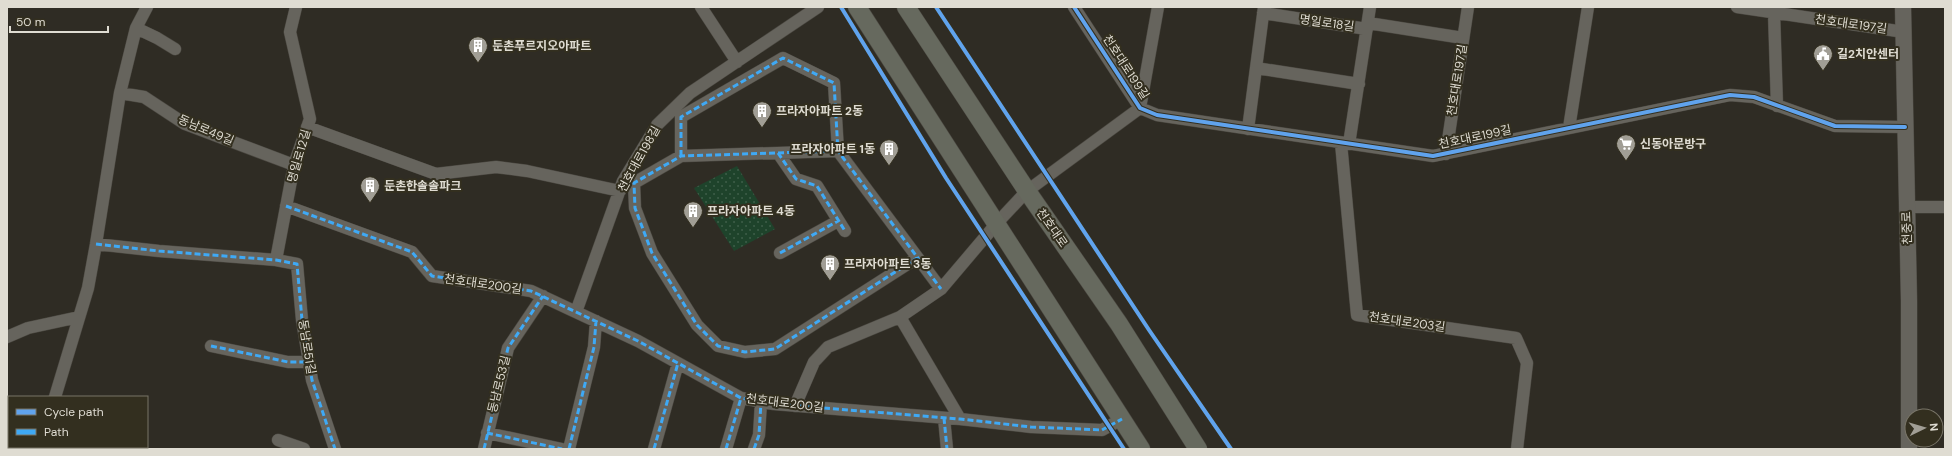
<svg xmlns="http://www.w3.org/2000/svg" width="1952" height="456" viewBox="0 0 1952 456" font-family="'DM Sans','Noto Sans KR',sans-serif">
<defs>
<pattern id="grass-dots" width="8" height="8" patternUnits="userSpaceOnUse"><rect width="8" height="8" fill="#1e432b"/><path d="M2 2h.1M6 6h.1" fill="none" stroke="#3e5e49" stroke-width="1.8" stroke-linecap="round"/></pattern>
</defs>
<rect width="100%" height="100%" fill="#2f2c24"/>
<path fill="url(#grass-dots)" d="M737 166 775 229 734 251 694 188Z"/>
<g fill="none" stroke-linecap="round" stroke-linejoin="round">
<defs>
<path id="street" d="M701 7 737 62
M1074 7 1140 108 1157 115 1433 156 1730 95 1754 97 1835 126 1905 127
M1737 7 1904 32
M1263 13 1367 29
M1774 13 1777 106
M1368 23 1463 38
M136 28 157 38 175 49
M1256 68 1359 84
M120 93 144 97 185 124 294 165
M307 127 436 174 496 167 527 171 620 191
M1569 128 1588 7
M1248 129 1264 7
M1341 143 1357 315 1516 338 1527 363 1517 449
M1349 144 1370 7
M838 151 681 156 634 183 635 208 652 253 697 325 718 346 745 352 775 349 917 258
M778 153 796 179 817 186 845 231
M1446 154 1468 7
M681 156V117L783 58 834 83 838 151 941 289
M286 206 412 252 432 276 531 291 638 341 741 398 774 404 960 419 1031 427 1102 430 1122 419
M1906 207H1945
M96 244 159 251 276 260 297 264 302 320 312 380 335 449
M780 253 838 221
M276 260 294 165 310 119 290 32 296 7
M576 312 623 181 657 125 690 93 818 7
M900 317 960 419
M7 337 28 328 79 317
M211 346 288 362H309
M55 397 88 288 96 244 120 93 136 28 147 7
M795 406 814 362 828 347 900 317 941 289 997 223 1027 191 1140 108 1158 7
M944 418 947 449
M487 433 562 449
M278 440 304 449
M39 449 40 447
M484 449 508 348 543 296
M569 449 594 347 596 321
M654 449 678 363
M726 449 741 398
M754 449 759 435 761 402"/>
<path id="secondary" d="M1903 7 1909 301V449"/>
<path id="primary" d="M857 7 1141 449
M906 7 1027 191 1119 324 1198 449"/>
</defs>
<use href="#street" stroke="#4b4841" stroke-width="13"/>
<use href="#secondary" stroke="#4b4841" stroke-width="17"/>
<use href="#primary" stroke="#4b4841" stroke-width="19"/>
<use href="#street" stroke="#66645d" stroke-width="12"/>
<use href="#secondary" stroke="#66645d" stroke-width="16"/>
<use href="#primary" stroke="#66695e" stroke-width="18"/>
<path stroke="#3fa9f5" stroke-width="3" stroke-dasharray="6 3" stroke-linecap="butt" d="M838 151 681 156 634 183 635 208 652 253 697 325 718 346 745 352 775 349 917 258
M778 153 796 179 817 186 845 231
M681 156V117L783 58 834 83 838 151 941 289
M286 206 412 252 432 276 531 291 638 341 741 398 774 404 960 419 1031 427 1102 430 1122 419
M96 244 159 251 276 260 297 264 302 320 312 380 335 449
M780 253 838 221
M211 346 288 362H309
M944 418 947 449
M487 433 562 449
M484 449 508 348 543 296
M569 449 594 347 596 321
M654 449 678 363
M726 449 741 398
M754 449 759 435 761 402"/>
<defs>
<path id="cycleway" d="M841 7 946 178 1124 449
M936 7 1149 330 1231 449
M1074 7 1140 108 1157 115 1433 156 1730 95 1754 97 1835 126 1905 127"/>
</defs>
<use href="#cycleway" stroke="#332f1f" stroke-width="6"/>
<use href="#cycleway" stroke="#60a3ed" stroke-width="4"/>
</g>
<defs>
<symbol id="building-pin" viewBox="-11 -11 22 30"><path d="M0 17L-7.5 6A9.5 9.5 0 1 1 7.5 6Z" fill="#a19e95" stroke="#332f1f"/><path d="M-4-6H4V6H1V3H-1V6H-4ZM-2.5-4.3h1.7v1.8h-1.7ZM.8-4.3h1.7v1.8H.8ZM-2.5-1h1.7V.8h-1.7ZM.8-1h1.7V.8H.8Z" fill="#fff"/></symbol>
<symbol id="civic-pin" viewBox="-11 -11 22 30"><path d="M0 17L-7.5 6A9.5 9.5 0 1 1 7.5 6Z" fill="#a19e95" stroke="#332f1f"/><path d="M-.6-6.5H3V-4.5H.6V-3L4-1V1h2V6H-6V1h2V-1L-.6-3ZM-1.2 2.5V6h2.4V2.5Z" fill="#fff"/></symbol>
<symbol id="supermarket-pin" viewBox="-11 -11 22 30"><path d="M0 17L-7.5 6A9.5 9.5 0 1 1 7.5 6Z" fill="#a19e95" stroke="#332f1f"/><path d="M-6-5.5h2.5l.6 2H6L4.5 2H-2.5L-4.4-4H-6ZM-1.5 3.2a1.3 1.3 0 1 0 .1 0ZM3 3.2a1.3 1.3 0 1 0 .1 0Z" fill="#fff"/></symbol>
</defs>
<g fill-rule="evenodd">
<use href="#building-pin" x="467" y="35" width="22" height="30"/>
<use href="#civic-pin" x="1812" y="43" width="22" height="30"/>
<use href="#building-pin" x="751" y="100" width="22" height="30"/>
<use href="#supermarket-pin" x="1615" y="133" width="22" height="30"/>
<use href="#building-pin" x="878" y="138" width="22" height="30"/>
<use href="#building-pin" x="359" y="175" width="22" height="30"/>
<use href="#building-pin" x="682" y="200" width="22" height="30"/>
<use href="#building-pin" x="819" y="253" width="22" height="30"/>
</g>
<g text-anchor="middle" stroke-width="4" stroke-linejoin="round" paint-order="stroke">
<g font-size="12" fill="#dfdcd2" stroke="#332f1f">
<text transform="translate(1327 23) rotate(8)" y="4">명일로18길</text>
<text transform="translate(1851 24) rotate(8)" y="4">천호대로197길</text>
<text transform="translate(1126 67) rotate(57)" y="4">천호대로199길</text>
<text transform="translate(1457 80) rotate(-81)" y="4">천호대로197길</text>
<text transform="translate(206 130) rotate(23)" y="4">동남로49길</text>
<text transform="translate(1475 137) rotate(-12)" y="4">천호대로199길</text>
<text transform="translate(299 156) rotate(-74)" y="4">명일로12길</text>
<text transform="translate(639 159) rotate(-61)" y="4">천호대로198길</text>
<text transform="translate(1052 228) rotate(55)" y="4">천호대로</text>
<text transform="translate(1907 228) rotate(-92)" y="4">천중로</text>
<text transform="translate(483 284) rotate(8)" y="4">천호대로200길</text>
<text transform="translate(1407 322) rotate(8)" y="4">천호대로203길</text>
<text transform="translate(307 347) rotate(81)" y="4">동남로51길</text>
<text transform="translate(499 384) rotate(-76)" y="4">동남로53길</text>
<text transform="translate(785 403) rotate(7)" y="4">천호대로200길</text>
</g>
<g font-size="12" font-weight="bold" fill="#dfdcd2" stroke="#332f1f" text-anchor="start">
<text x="492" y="50">둔촌푸르지오아파트</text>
<text x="1837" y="58">길2치안센터</text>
<text x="776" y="115">프라자아파트 2동</text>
<text x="1640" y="148">신동아문방구</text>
<text x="875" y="153" text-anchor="end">프라자아파트 1동</text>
<text x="384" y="190">둔촌한솔솔파크</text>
<text x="707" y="215">프라자아파트 4동</text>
<text x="844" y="268">프라자아파트 3동</text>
</g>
</g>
<rect width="1952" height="456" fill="none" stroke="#dfdcd2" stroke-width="16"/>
<rect x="8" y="396" width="140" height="52" fill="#332f1f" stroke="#787467"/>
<rect x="16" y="409" width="20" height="6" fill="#60a3ed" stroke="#787467"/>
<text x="44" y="416" font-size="12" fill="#dfdcd2">Cycle path</text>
<rect x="16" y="429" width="20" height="6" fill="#3fa9f5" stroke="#787467"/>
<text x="44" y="436" font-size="12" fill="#dfdcd2">Path</text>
<g transform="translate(1924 428) rotate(85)"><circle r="19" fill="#332f1f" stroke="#787467"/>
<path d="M0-3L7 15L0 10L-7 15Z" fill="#a19e95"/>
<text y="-6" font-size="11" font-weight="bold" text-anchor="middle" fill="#dfdcd2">N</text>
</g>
<path d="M10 26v6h98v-6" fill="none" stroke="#dfdcd2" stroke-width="2"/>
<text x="16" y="26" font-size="12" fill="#dfdcd2" stroke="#332f1f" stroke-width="3" paint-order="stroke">50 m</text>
</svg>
